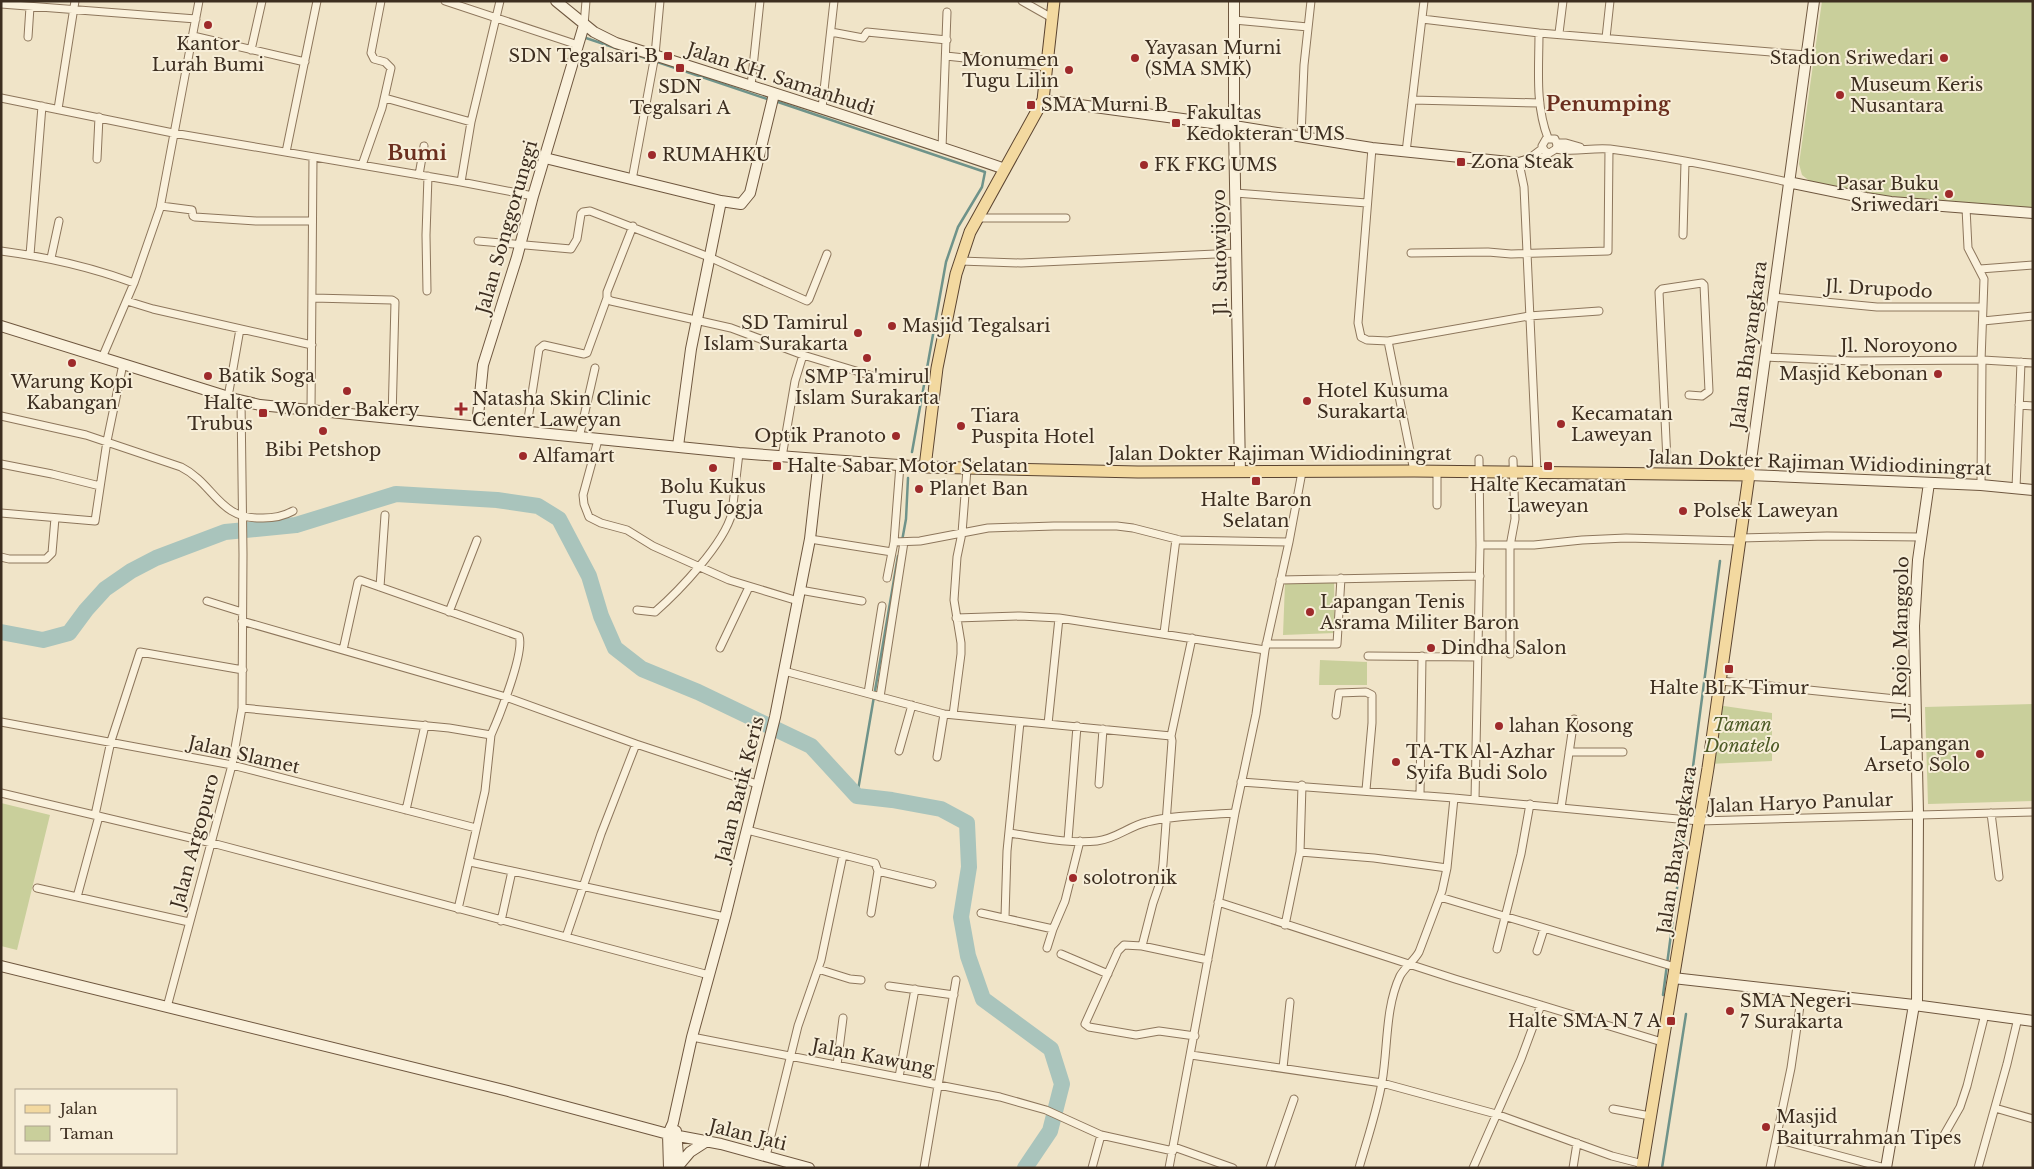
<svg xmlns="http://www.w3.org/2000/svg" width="2034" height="1169" viewBox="0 0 2034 1169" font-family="'Libre Baskerville',serif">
<rect width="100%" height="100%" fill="#f0e4c8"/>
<path fill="#c9cf9b" d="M1822 1H2033V208L1877 195 1811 182 1802 175 1799 164Z
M1334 582 1335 633 1283 635 1285 583Z
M1320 660 1367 662V685H1319Z
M2033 704V801L1928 804 1925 707Z
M1717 705 1772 713V761L1709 764Z
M1 803 50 815 17 950 1 946Z"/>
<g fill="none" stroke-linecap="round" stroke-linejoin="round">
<path stroke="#6f938a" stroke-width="2.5" d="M583 37 770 100
M775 101 985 172 982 187 958 227 946 262 912 452
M902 541 906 519 908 478
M857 796 898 556
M1663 995 1720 561
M1662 1168 1686 1014"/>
<path stroke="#a9c4bc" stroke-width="16" d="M1 632 43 640 69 633 86 610 105 589 131 571 156 558 225 532 296 525 396 494 497 500 538 506 559 519 589 576 601 616 615 648 642 669 698 692 811 746 857 796 892 800 941 809 967 823 969 867 961 917 968 956 983 999 1051 1049 1062 1084 1050 1131 1025 1168"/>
<defs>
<path id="street" d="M445 1 578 45
M1022 1 1052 18
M1 4 196 19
M1422 19 1539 33 1806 55
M1234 20 1308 27
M584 25 586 1
M831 32 863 38 867 32 947 40
M1539 33C1539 68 1535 105 1548 138
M1559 33 1563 1
M193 36 305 62
M28 37 30 7
M1606 38 1610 1
M251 50 262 1
M946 56 1047 67
M751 86 760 1
M1 98 173 133 461 182 533 196
M385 98 471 122
M1412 100 1540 103
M822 108 834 1
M58 109 75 1
M1301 136 1304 65 1311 1
M1557 143H1566L1580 147
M942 148 947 12
M1372 148 1358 323 1361 337 1367 340 1388 341 1529 316 1599 311
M286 152 317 1
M1406 152 1424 1
M1549 153 1545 151 1542 146 1546 139H1555L1557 145 1556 149
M97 159 99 117
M1526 161 1538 160 1556 149C1573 153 1592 147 1610 149 1670 157 1729 169 1788 182
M1526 161 1543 148
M1519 163 1524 187 1537 472
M362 165 382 108 391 68 385 62 374 59 371 53 381 1
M419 175 424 146
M632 180 655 55 660 1
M461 182 471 122 500 1
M1235 193 1367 203
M161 206 192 210 193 216 195 217 256 221H312
M1966 208 1968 248 1984 279 1981 361
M978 218H1066
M1683 235 1685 162
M478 241 571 249 577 239 581 214 583 212 590 211 709 257 807 301 809 299 827 254
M1 251C47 257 91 267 134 283
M1411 253 1488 252 1511 254 1608 251 1609 149
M30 255 42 106
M51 258 59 221
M960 261 1021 263 1237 253
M1980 269 2033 265
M427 291 426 235 428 176
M1773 297 1877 307H1983
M313 298 392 300 395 302 392 419
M607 298 611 301 731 328 803 355 876 377
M127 301 153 309 312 345
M1983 321 2033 316
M1388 341 1414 471
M1765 357 1852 361 1983 360 2033 363
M102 358 134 283 160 208 199 1
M228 397 240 329
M2019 405 2033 406
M311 411 313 157
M1 416 86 435 181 467C215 484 218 520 263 518 274 518 284 516 293 511
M526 432 539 349 544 345 584 354 587 353 607 298V292L633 226
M579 438 595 368
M598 440 583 495 584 504 589 517 601 523 627 530 653 546 729 580 798 601
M782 457 795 381 803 355
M1667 461 1659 292 1662 289 1702 283 1704 285 1709 391 1702 396 1689 395
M1 464 52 474 100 486
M1437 471V505
M1981 485 1982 361
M2016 488 2021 362
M1 513 95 521 107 441 123 364
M1740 538 1827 536 1921 537
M810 539 892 552
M894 542 920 541 988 528 1054 526H1117L1133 528 1180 540 1289 542
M1480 545H1534L1582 540 1626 538 1740 541
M1 557 9 559H46L52 553 55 518
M887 578 894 542 900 465
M1280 580 1480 576
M380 587 385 515
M800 590 862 601
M207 601 242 612
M637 610 655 612C679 591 724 544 732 513L739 453
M449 612 477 540
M956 618 1020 616 1059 618 1265 650
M242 621 506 697 636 744 757 784
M1164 633 1176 539
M1266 644H1337L1341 578
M720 648 749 587
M343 650 358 582 360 580 519 636C525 652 499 717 491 735
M1510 654V546L1515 519 1513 460
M1368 656 1478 657
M784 671 944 714 1171 736 1172 741 1163 864 1161 880 1153 903 1142 946
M1721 681 1915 701
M868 693 882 606
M880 697 904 542
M242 708 449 728 491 735 485 791 458 909
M953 715 961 654V643L954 600 957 557 962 533 967 469
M1336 715 1339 693 1366 692 1372 695V723L1366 790
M1 722 232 765 476 828
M1048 724 1059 618
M1171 736 1192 638
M899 751 912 705
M1569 752H1623
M937 757 944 714
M1241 782 1454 798 1699 821 2033 812
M1099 784 1103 729
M1 793 212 843 709 975
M1420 795 1422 656
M1475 800 1480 545 1479 459
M1561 808 1574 719
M406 810 425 725
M1991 813 1999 877
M95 815 111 741 140 652 243 670
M747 830 875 863 878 871 871 913
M1009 833C1037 837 1068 844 1097 841 1116 839 1129 826 1147 822 1173 815 1207 815 1235 813
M1068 840 1077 726
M1300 852 1374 858 1447 868
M470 862 725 917
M878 871 932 884
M37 888 189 922
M77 897 99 816
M1440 897 1675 967
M1218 902 1455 979 1662 1042
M981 913 1053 929 1065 901 1080 841
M1005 917 1007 851 1020 722
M501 921 512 871
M1285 925 1300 852 1302 785
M566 937 601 834 636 744
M1047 948 1053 929
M1497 949 1521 854 1530 804
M1537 951 1544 929
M1061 954 1108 974
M818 969 850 979 861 980
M889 986 954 995
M167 1007 232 765 242 708 243 554 241 401
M1195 1036 1159 1031 1136 1035 1089 1027 1085 1024 1118 951 1124 945 1142 946 1208 960
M692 1037 1000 1097 1046 1110 1101 1135 1173 1151
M1191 1055 1382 1083 1496 1114 1612 1156 1643 1164
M837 1065 843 1018
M1283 1068 1290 1002
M899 1077 915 989
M1995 1108 2033 1119
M1613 1109 1650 1116
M1944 1135 1960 1107 1967 1086 1985 1014
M1777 1139 1885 1168
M1174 1147 1233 1168
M766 1156 798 1026 821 960 843 855
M924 1168 956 980
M1092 1168 1101 1135
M1169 1168 1235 813 1256 714 1265 650 1289 542 1302 472
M1270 1168 1294 1099
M1359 1168C1367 1140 1377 1111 1382 1082 1388 1048 1385 1008 1400 976 1405 967 1414 961 1419 952L1442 891 1447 868 1454 798
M1473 1168 1521 1059 1541 1005
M1573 1168 1577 1143
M1770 1168 1791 1068 1802 992
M1978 1168 2007 1064 2018 1018"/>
<path id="secondary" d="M556 1 594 32 616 43C746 84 876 125 1005 169
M1234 1V126L1240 472
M1814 1 1749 475 1981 485 2033 490
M1043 100 1234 126 1372 148 1519 163 1526 161
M545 158 721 201 741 204 750 193 774 94
M1788 182 1866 198 1891 202 2033 213
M1 326 235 399 260 405 739 453 925 467
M477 426 483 365 517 257 533 196 584 25
M678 446 691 349 721 201
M1 966 508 1091 668 1134 721 1144 809 1168
M1673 978 1914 1005 2033 1021
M1917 1005 1918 814 1914 626 1918 560 1929 483
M676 1131 679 1168
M679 1165 690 1152 707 1141
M669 1168 668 1134 673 1123 692 1037 725 917 775 717 810 539 819 459
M1886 1168 1914 1005"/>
<path id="primary" d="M1054 1 1043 100 970 232 956 274 937 368 925 467 1138 472 1414 471 1749 475 1708 768 1642 1168"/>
</defs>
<use href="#street" stroke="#8d765c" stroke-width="9"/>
<use href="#secondary" stroke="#6f573f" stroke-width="12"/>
<use href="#primary" stroke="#5b4430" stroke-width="13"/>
<use href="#street" stroke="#faf1dc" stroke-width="7"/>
<use href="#secondary" stroke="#faf1dc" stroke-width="10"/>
<use href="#primary" stroke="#f3d9a0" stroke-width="11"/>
</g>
<g fill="#9e2a2b" stroke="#f7eed8" stroke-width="2">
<circle cx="208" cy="25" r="5"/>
<rect x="663" y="51" width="10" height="10" rx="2.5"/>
<circle cx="1135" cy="58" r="5"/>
<circle cx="1944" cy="58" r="5"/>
<rect x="675" y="63" width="10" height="10" rx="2.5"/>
<circle cx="1069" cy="70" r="5"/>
<circle cx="1840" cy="95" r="5"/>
<rect x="1026" y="100" width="10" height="10" rx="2.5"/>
<rect x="1171" y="118" width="10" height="10" rx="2.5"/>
<circle cx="652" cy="155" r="5"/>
<rect x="1456" y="157" width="10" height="10" rx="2.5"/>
<circle cx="1144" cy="165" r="5"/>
<circle cx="1949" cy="194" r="5"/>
<circle cx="892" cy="326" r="5"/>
<circle cx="858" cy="333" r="5"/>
<circle cx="867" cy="358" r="5"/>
<circle cx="72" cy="363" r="5"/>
<circle cx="1938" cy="374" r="5"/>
<circle cx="208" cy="376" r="5"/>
<circle cx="347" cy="391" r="5"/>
<circle cx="1307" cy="401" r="5"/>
<path d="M458.5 401.5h5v5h5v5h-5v5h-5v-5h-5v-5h5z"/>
<rect x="258" y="408" width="10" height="10" rx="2.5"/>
<circle cx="1561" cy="424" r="5"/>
<circle cx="961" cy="426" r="5"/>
<circle cx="323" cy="431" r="5"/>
<circle cx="896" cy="436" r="5"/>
<circle cx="523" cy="456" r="5"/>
<rect x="772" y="461" width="10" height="10" rx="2.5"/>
<rect x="1543" y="461" width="10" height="10" rx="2.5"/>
<circle cx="713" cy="468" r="5"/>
<rect x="1251" y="476" width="10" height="10" rx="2.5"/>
<circle cx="919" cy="489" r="5"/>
<circle cx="1683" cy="511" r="5"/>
<circle cx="1310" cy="612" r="5"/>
<circle cx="1431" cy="648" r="5"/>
<rect x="1724" y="664" width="10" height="10" rx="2.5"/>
<circle cx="1499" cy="726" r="5"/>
<circle cx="1980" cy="754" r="5"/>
<circle cx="1396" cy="762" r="5"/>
<circle cx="1073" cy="878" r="5"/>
<circle cx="1730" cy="1011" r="5"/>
<rect x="1666" y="1016" width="10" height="10" rx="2.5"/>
<circle cx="1766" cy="1127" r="5"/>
</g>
<g text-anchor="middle" stroke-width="4" stroke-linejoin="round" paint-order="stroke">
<g font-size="18" fill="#3d2e20" stroke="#f7eed8" text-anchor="start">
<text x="208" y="50" text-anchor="middle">Kantor<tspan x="208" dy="21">Lurah Bumi</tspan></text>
<text x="1145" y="54">Yayasan Murni<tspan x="1145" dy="21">(SMA SMK)</tspan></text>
<text x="658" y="62" text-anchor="end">SDN Tegalsari B</text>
<text x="1934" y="64" text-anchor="end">Stadion Sriwedari</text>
<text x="1059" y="66" text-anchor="end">Monumen<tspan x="1059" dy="21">Tugu Lilin</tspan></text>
<text x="1850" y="91">Museum Keris<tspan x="1850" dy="21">Nusantara</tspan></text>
<text x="680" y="93" text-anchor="middle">SDN<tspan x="680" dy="21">Tegalsari A</tspan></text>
<text x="1041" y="111">SMA Murni B</text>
<text x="1186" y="119">Fakultas<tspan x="1186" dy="21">Kedokteran UMS</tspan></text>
<text x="662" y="161">RUMAHKU</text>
<text x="1471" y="168">Zona Steak</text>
<text x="1154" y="171">FK FKG UMS</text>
<text x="1939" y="190" text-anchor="end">Pasar Buku<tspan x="1939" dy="21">Sriwedari</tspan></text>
<text x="848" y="329" text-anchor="end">SD Tamirul<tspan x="848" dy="21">Islam Surakarta</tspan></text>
<text x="902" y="332">Masjid Tegalsari</text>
<text x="1928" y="380" text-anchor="end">Masjid Kebonan</text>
<text x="218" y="382">Batik Soga</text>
<text x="867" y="383" text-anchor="middle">SMP Ta'mirul<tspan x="867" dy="21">Islam Surakarta</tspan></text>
<text x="72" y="388" text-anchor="middle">Warung Kopi<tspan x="72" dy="21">Kabangan</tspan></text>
<text x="1317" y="397">Hotel Kusuma<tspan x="1317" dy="21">Surakarta</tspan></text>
<text x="472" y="405">Natasha Skin Clinic<tspan x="472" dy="21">Center Laweyan</tspan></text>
<text x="253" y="409" text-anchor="end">Halte<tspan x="253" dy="21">Trubus</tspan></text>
<text x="347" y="416" text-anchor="middle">Wonder Bakery</text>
<text x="1571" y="420">Kecamatan<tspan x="1571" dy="21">Laweyan</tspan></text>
<text x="971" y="422">Tiara<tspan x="971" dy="21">Puspita Hotel</tspan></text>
<text x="886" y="442" text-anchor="end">Optik Pranoto</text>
<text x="323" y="456" text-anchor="middle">Bibi Petshop</text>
<text x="533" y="462">Alfamart</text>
<text x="787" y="472">Halte Sabar Motor Selatan</text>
<text x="1548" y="491" text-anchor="middle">Halte Kecamatan<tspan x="1548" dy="21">Laweyan</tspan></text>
<text x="713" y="493" text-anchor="middle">Bolu Kukus<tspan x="713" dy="21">Tugu Jogja</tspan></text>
<text x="929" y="495">Planet Ban</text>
<text x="1256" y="506" text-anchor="middle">Halte Baron<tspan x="1256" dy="21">Selatan</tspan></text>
<text x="1693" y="517">Polsek Laweyan</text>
<text x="1320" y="608">Lapangan Tenis<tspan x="1320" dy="21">Asrama Militer Baron</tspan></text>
<text x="1441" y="654">Dindha Salon</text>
<text x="1729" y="694" text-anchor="middle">Halte BLK Timur</text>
<text x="1509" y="732">lahan Kosong</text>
<text x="1970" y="750" text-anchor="end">Lapangan<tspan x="1970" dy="21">Arseto Solo</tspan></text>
<text x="1406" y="758">TA-TK Al-Azhar<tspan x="1406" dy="21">Syifa Budi Solo</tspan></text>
<text x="1083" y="884">solotronik</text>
<text x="1740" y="1007">SMA Negeri<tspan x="1740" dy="21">7 Surakarta</tspan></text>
<text x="1661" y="1027" text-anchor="end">Halte SMA N 7 A</text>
<text x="1776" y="1123">Masjid<tspan x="1776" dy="21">Baiturrahman Tipes</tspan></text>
</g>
<g font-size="18" fill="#3d2e20" stroke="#f7eed8">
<text transform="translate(781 79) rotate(18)" y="6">Jalan KH. Samanhudi</text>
<text transform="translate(507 227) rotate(-74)" y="6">Jalan Songgorunggi</text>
<text transform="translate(1220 252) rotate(-91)" y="6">Jl. Sutowijoyo</text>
<text transform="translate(1879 289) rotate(3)" y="6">Jl. Drupodo</text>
<text transform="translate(1749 345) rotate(-82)" y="6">Jalan Bhayangkara</text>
<text x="1899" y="352">Jl. Noroyono</text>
<text x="1280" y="460">Jalan Dokter Rajiman Widiodiningrat</text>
<text transform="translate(1820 463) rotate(2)" y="6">Jalan Dokter Rajiman Widiodiningrat</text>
<text transform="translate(1901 638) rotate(-89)" y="6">Jl. Rojo Manggolo</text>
<text transform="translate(244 755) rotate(13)" y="6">Jalan Slamet</text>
<text transform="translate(740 789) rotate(-76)" y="6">Jalan Batik Keris</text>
<text transform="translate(1801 803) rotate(-2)" y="6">Jalan Haryo Panular</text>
<text transform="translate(195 841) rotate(-75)" y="6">Jalan Argopuro</text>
<text transform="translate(1677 850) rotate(-81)" y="6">Jalan Bhayangkara</text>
<text transform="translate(873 1057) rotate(11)" y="6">Jalan Kawung</text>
<text transform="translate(748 1135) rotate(14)" y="6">Jalan Jati</text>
</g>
<g font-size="18" font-style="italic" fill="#4d5a26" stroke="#f7eed8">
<text x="1742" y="731">Taman<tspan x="1742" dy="21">Donatelo</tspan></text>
</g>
<g font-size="20" font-weight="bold" fill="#6b2e1e" stroke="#f7eed8">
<text x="1608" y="111">Penumping</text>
<text x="417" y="160">Bumi</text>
</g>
</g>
<rect width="2034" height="1169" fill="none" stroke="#3d2e20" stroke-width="5"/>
<rect x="15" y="1089" width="162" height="65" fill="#f7eed8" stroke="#ada18e"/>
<rect x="25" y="1105" width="25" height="8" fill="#f3d9a0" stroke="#ada18e"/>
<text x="60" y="1114" font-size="15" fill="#3d2e20">Jalan</text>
<rect x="25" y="1126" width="25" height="15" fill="#c9cf9b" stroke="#ada18e"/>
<text x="60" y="1139" font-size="15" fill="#3d2e20">Taman</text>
</svg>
